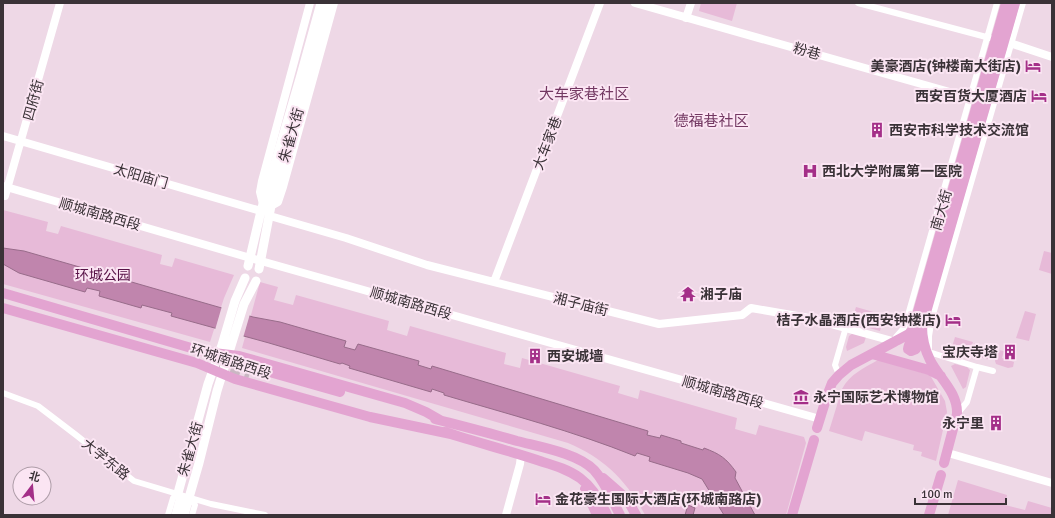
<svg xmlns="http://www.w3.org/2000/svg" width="1055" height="518" viewBox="0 0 1055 518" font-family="Signika,'Noto Sans SC',sans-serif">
<rect width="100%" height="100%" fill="#eed8e6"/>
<path fill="#e7bad8" d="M701 3H737L732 21 699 11Z
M3 210 48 222 46 231 58 234 61 226 162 255 160 264 172 267 175 258 234 275 224 298 210 342 3 284Z
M1044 251 1052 253V274L1039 270Z
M260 282 278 287 274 300 293 305 296 295 389 321 387 330 407 336 410 326 506 353 504 364 520 368 522 358 620 386 618 393 638 399 640 390 737 418 735 429 756 435 759 425 804 437 806 443 786 515H645C627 481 604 458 568 443L242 348Z
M856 307 884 315 880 331 851 323Z
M1025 311 1036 314 1029 341 1016 338Z
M853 333 866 337 864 343 847 351 846 347 849 336Z
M955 337 973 342 969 353 967 354 952 349V347Z
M974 343 991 348 988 359H986L972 355Z
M998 350 1004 351 1002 358 1014 362 1013 367 1008 368 996 364 995 361Z
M878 360 930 375 945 401 947 412 936 461 921 456 922 452 913 450 914 445 865 431 862 441 829 431 842 389C850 374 864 368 878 360Z
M955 364 967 367 970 370 966 387 963 389 951 366Z
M958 480 1007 495 1005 505 1025 510 1028 501 1052 508V515H948Z"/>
<path fill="#c085ad" stroke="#986c8a" d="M3 248 24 251 253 317 280 322 346 341 344 347 355 350 358 344 419 361 418 365 431 369 432 366 648 431 647 435 660 438 661 435 681 441V443L703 450 704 448C720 454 726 458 736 472L735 478 755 515H724L702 479 688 473 649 461 650 457 637 453 635 456C573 431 508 414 444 395V393L432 389 431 392 349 368 350 366 342 363 340 364 269 343 171 316 172 313 142 305 141 308 99 296 100 291 87 288 85 292 19 273 3 264Z
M688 505 695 508 693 515H685Z"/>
<path fill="#eed8e6" d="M222 306 250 314 243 338 215 330Z"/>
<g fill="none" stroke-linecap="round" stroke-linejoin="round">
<path stroke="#cab7c3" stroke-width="10" stroke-dasharray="10 5" stroke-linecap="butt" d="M219 359 252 367
M216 366 249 376"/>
<path stroke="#fff" stroke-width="6" d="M858 3 990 38
M896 337 903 329 906 322 997 3
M929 348V336L932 318 1023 3
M927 350 929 352 977 367 967 402 958 413
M977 367 993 371
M839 375 835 365 846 327
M3 393 38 406 76 435 134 481 211 504 265 515
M189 497 195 505 192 515
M168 515 173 498 178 493"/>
<path stroke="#fff" stroke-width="8" d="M635 3 978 100
M686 18 691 3
M1004 41 1052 57
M3 136 261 211
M3 186 261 261 820 419
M5 196 60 3
M263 204 260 192 262 181 310 3
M271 206 278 202 283 187 334 3
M270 216 346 238 427 265 659 324 742 315 751 308 809 318 896 342
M494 282 600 3
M948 453 1052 483
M506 515 520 464 521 455"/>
<path stroke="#fff" stroke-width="9" d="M248 266 261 211 301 75 321 3
M259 269 271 206 329 3
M176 515 180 500 178 493 208 384 222 345 235 301 245 278
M184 515 199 463 217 391 244 304 256 281"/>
<path stroke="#e3a4d1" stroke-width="10" d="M3 293 205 352 239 356 405 403 426 412 440 420
M3 308 197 363 235 379 370 417 451 434
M915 327C915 336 909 341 908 349L911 351 916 349 921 331
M872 354 929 370 941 376
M252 367 340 392
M435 419C462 426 490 433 517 441 540 447 577 453 594 470 606 483 612 500 620 515
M817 428 827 396 832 383 839 375 851 365 909 334 913 329 1006 3
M445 432C478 443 511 451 543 462 556 466 569 470 580 478 592 487 601 502 607 515
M944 463 957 414C958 392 939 378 930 360 925 350 922 337 922 326L1015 3
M603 478 627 499 636 515
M585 489 597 515
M792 515 814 440
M929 515 941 475"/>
</g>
<defs>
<symbol id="hotel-bare" viewBox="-9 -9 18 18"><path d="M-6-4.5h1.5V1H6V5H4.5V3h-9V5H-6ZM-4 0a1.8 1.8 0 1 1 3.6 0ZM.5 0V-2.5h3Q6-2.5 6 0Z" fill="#a42f88" stroke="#fbe5f3" stroke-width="2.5" paint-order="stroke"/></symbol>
<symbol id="building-bare" viewBox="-9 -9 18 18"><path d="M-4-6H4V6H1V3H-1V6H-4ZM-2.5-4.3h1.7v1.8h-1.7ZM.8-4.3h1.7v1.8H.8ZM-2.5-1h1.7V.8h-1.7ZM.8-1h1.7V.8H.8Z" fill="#a42f88" stroke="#fbe5f3" stroke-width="2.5" paint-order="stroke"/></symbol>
<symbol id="hospital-bare" viewBox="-9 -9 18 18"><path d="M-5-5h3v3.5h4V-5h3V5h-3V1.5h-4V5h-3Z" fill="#a42f88" stroke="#fbe5f3" stroke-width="2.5" paint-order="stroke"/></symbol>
<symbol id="temple-bare" viewBox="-9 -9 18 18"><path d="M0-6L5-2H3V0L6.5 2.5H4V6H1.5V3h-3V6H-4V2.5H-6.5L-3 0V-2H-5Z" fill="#a42f88" stroke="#fbe5f3" stroke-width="2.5" paint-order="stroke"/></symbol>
<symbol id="museum-bare" viewBox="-9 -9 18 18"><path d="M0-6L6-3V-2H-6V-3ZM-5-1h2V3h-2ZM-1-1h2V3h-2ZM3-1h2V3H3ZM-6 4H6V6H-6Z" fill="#a42f88" stroke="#fbe5f3" stroke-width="2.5" paint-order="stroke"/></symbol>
</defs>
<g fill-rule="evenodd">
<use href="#hotel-bare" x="1022" y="55" width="22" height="22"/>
<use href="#hotel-bare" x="1028" y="85" width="22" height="22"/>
<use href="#building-bare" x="866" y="119" width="22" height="22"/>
<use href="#hospital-bare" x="799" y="160" width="22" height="22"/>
<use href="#temple-bare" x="677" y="283" width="22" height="22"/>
<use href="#hotel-bare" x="942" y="309" width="22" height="22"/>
<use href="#building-bare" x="999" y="341" width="22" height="22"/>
<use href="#building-bare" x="524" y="345" width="22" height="22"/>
<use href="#museum-bare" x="790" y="386" width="22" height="22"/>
<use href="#building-bare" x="985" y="412" width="22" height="22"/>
<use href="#hotel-bare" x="532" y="488" width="22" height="22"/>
</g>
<g text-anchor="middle" stroke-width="4" stroke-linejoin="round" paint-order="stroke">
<g font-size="14" fill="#3a3237" stroke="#fbe5f3">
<text transform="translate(807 51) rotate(16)" y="5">粉巷</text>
<text transform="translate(33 100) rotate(-75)" y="5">四府街</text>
<text transform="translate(291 135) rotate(-74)" y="5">朱雀大街</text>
<text transform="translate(547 143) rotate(-69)" y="5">大车家巷</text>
<text transform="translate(141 176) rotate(16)" y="5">太阳庙门</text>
<text transform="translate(941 210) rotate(-74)" y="5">南大街</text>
<text transform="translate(100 214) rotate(16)" y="5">顺城南路西段</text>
<text transform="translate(411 303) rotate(16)" y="5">顺城南路西段</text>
<text transform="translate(581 304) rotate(14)" y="5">湘子庙街</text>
<text transform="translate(231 361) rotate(18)" y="5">环城南路西段</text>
<text transform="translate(723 392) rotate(16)" y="5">顺城南路西段</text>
<text transform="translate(190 449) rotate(-74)" y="5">朱雀大街</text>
<text transform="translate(106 459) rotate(39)" y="5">大学东路</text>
</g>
<g font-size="14" font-weight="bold" fill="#3a3237" stroke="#fbe5f3" text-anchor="start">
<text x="1021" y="71" text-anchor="end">美豪酒店(钟楼南大街店)</text>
<text x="1027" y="101" text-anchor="end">西安百货大厦酒店</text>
<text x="889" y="135">西安市科学技术交流馆</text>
<text x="822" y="176">西北大学附属第一医院</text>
<text x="700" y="299">湘子庙</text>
<text x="941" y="325" text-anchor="end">桔子水晶酒店(西安钟楼店)</text>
<text x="998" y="357" text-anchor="end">宝庆寺塔</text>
<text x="547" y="361">西安城墙</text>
<text x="813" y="402">永宁国际艺术博物馆</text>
<text x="984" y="428" text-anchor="end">永宁里</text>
<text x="555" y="504">金花豪生国际大酒店(环城南路店)</text>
</g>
<g font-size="14" fill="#581247" stroke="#fbe5f3">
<text x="103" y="280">环城公园</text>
</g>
<g font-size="15" fill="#733862" stroke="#fbe5f3">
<text x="584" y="99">大车家巷社区</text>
<text x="711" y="126">德福巷社区</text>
</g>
</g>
<rect width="1055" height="518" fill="none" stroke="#3a3237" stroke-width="8"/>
<g transform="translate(32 486) rotate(16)"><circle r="19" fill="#fbe5f3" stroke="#ae9da8"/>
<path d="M0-3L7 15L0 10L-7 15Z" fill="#a42f88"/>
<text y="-6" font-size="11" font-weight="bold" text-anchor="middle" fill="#3a3237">北</text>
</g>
<path d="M915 498v6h91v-6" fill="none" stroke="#3a3237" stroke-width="2"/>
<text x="921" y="498" font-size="12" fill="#3a3237" stroke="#fbe5f3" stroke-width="3" paint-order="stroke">100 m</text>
</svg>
